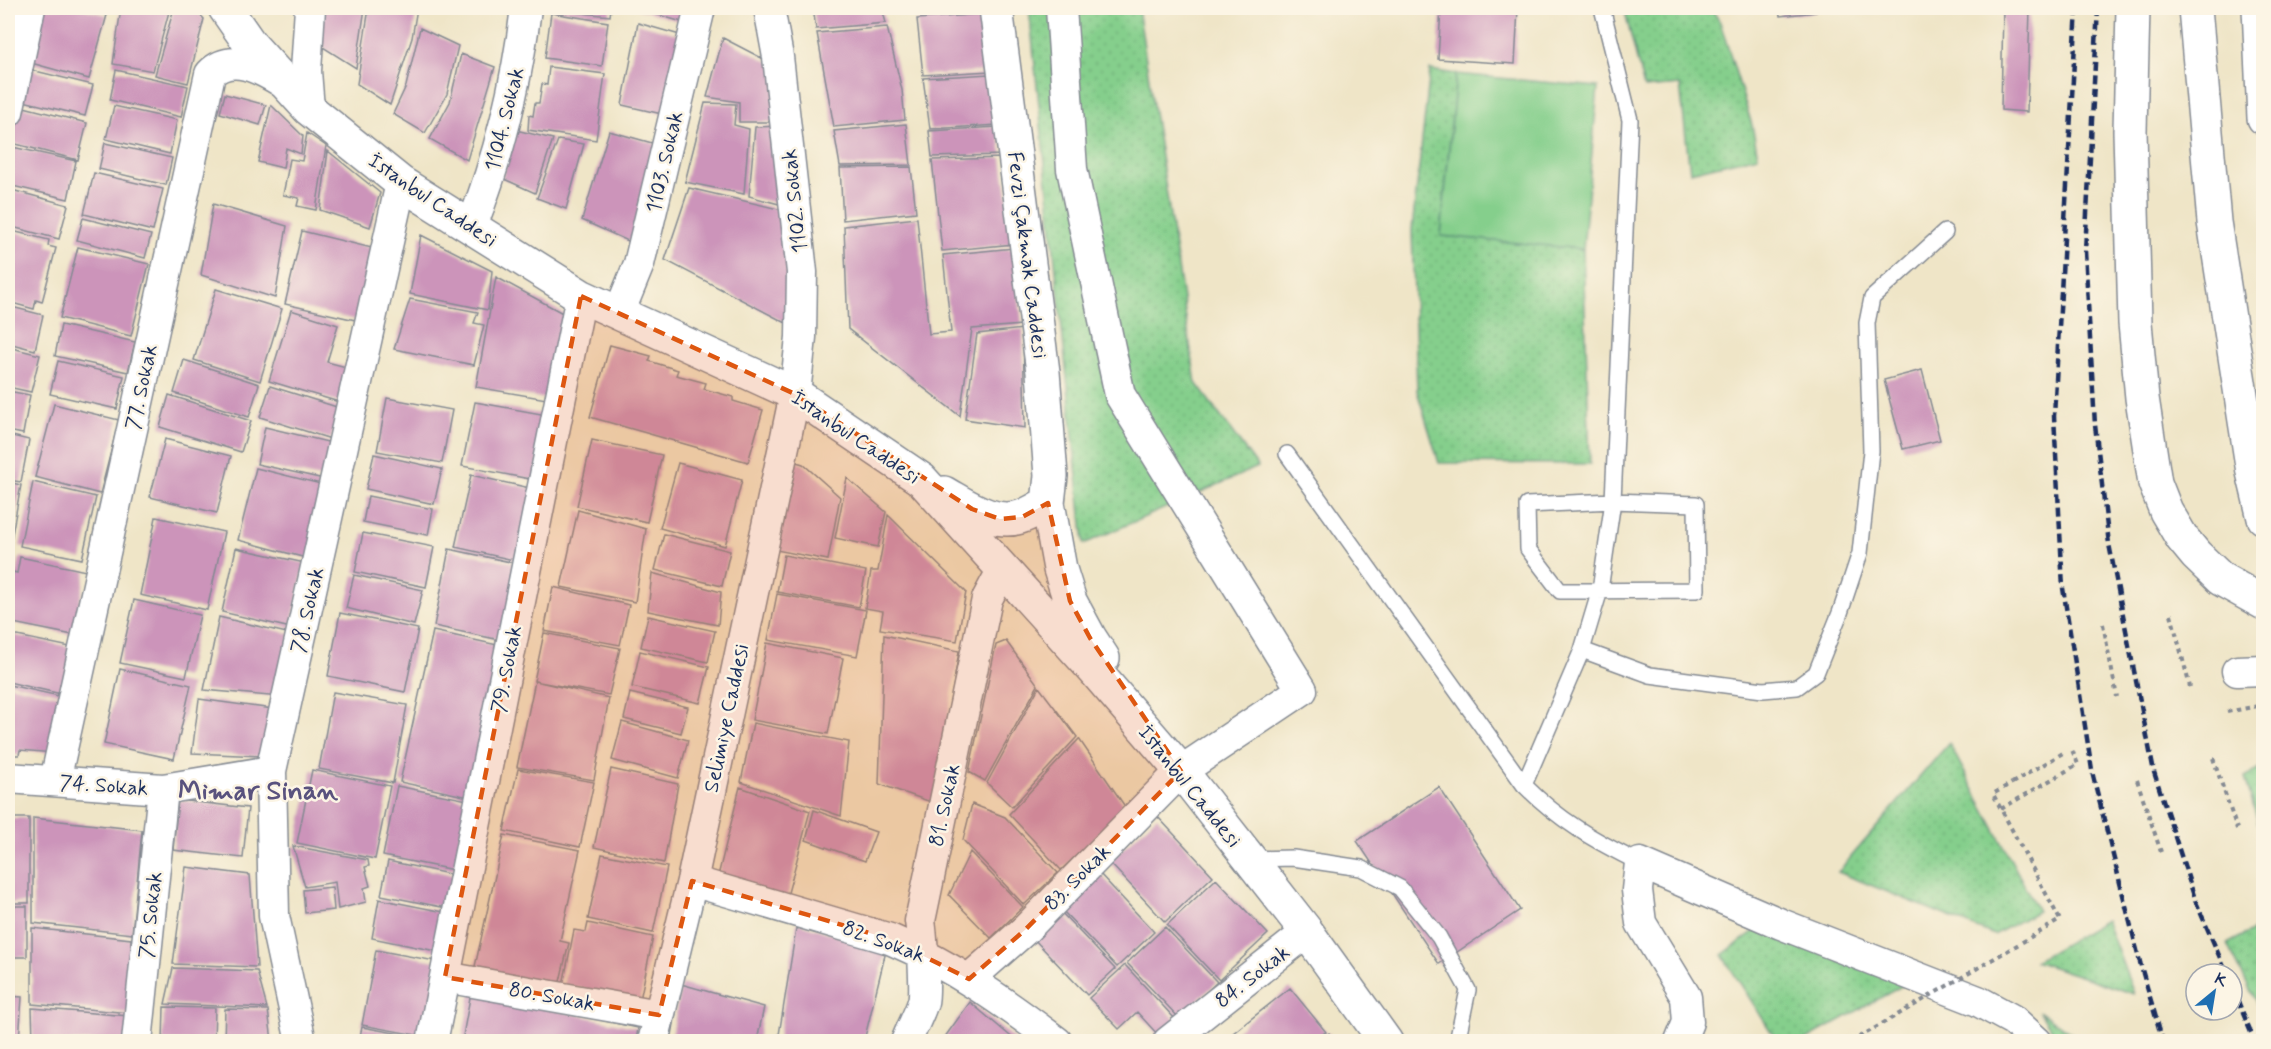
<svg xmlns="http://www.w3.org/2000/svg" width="2271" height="1049" viewBox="0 0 2271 1049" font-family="Mynerve,sans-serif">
<defs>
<pattern id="green-dots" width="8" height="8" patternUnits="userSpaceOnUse" patternTransform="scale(1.5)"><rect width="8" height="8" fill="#85cf8c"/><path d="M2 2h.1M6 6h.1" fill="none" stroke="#72b27b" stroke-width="1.8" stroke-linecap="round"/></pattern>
</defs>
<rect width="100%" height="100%" fill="#fcf5e5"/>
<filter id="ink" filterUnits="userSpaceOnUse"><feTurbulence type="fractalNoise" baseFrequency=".0167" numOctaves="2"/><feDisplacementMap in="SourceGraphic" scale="12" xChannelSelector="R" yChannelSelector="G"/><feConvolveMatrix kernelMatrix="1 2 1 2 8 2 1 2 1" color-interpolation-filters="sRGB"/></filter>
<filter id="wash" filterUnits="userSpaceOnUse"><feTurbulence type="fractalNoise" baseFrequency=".008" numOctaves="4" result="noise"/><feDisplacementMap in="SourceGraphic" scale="24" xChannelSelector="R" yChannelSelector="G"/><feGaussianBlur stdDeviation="1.35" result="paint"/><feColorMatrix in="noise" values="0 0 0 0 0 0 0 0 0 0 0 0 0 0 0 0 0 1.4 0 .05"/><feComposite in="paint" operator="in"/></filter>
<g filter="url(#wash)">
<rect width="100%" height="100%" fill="#efe5c7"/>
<path fill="url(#green-dots)" stroke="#507f75" stroke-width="1.5" d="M1029 8H1138L1196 383 1258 467 1084 544Z
M1624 8H1711L1720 22 1752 125 1758 156 1690 172 1680 85 1644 88Z
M1430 70 1456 74 1441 235 1583 249 1590 464 1439 463 1417 391 1412 229Z
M1949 743 2038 911 1994 935 1838 872Z
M2263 767V840L2245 777Z
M2106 920 2134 994 2035 961Z
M2263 925V1016L2227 944Z
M1760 927 1909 982 1803 1041H1777L1722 955Z
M2039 1011 2082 1041H2060Z"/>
<path fill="#85cf8c" stroke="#507f75" stroke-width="1.5" d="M1456 74 1598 87 1583 249 1441 236Z"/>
<g id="blocks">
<path fill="#cc94ba" d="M39 8H80L107 15 89 79 24 61Z
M121 8H170L153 71 113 64Z
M174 8H194L204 19 188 83 155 75Z
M324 8H365L356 68 318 44Z
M369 8H417L412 38 390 105 357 84Z
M555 8H611L610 16 554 10Z
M635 8H693L692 25Z
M813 8H882L886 23 816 29Z
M916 8H982L983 10 917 15Z
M1441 8H1518L1515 64 1438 59Z
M1779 8H1815L1816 12 1780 16Z
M2003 8H2030L2027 112 2001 110Z
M551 13 608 22 602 66 545 58Z
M983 14 991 71 923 75 917 19Z
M638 23 687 37 671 116 622 105Z
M887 27 902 90 905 120 834 127 817 33Z
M420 28 458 46 447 94 425 133 393 114 406 86Z
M723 38 773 64 780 122H739V102L707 97Z
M461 54 495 67 467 160 430 139 450 102Z
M549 67 605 74 596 140 528 130 529 115 533 116 535 103H539L542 84 547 85Z
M23 68 93 85 85 116 15 99Z
M116 70 188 86 181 117 110 100Z
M990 74 998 125 930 129 923 78Z
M225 94 266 105 260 125 220 113Z
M705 103 736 104 734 125 749 129 744 194 685 182Z
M16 105 87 123 78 160 8 142Z
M271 105 303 136 301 154 286 148 283 168 258 162Z
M114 106 177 120 170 154 106 139Z
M906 124 911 165 840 166 834 131Z
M781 126 790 207 749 196 755 127Z
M998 127 1002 155 932 157 929 131Z
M516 130 553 139 535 193 502 178Z
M609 131 663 146 639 246 582 220Z
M307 133 326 146 316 210 297 206 299 198 283 195 290 159 302 161Z
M558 140 584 144 566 209 537 198Z
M105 143 172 158 166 185 99 169Z
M8 146 76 161 68 199 8 185Z
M328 151 380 193 370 227 320 210Z
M1002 158 1014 244 942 251 932 160Z
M911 167 916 212 843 220 840 168Z
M94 173 163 189 153 231 84 214Z
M689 188 787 211 788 324 665 260Z
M8 189 68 205 59 239 8 226Z
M213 204 287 226 275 298 201 275Z
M83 218 151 235 145 258 77 240Z
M917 218 929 334 951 332 943 255 1014 248 1022 325 972 329 960 416 848 329 844 226Z
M8 230 49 240 48 246 56 248 42 302 36 300 34 309 8 302Z
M302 231 376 249 360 321 285 304Z
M421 235 492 271 488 310 410 294Z
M78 247 149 264 131 336 60 318Z
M496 277 568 316 552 400 476 387Z
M216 289 282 309 260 381 194 360Z
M410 299 478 312 474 323 484 325 474 365 394 349Z
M8 306 43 315 35 350 8 343Z
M291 310 338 325 327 362 350 368 339 402 269 381Z
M61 325 135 342 128 372 55 356Z
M1023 329 1025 428 965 419 977 334Z
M610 345 651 356 649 361 678 370 676 375 706 383 704 389 733 397V401L763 410 748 462 590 417Z
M8 347 40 355 31 392 8 387Z
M184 360 259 384 249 417 174 393Z
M58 361 124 376 117 409 50 394Z
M1922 370 1940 440 1903 449 1884 380Z
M270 386 340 408 331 439 260 417Z
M8 391 30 395 23 434 8 431Z
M169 395 251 421 241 452 160 427Z
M387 398 452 410 442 463 377 451Z
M475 402 547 415 535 480 462 466Z
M54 404 119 420 100 494 35 477Z
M265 427 332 443 324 479 257 464Z
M8 435 29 440 21 482 8 480Z
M165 439 231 456 217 513 150 497Z
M592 440 662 455 647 522 577 506Z
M374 454 442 469 434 504 366 489Z
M793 461 803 464 840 497 828 560 776 550Z
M678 463 742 480 725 546 660 528Z
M256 468 329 486 310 559 238 540Z
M471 475 539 490 523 562 455 547Z
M847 478 886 512 878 547 835 538Z
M8 482 21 485 11 540 8 539Z
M33 482 96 497 82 559 20 546Z
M368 496 433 509 428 535 363 522Z
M578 510 646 529 635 602 561 587Z
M888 515 966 592 957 641 880 629 883 611 865 608 871 571H878Z
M156 517 224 532 207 610 140 595Z
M363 533 434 547 426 587 355 572Z
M664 534 730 551 722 586 655 570Z
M236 548 305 563 291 628 222 612Z
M449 549 520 564 505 641 434 626Z
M784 555 866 571 859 607 777 592Z
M20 557 86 571 73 635 8 622V600L13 572 17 573Z
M652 573 721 592 718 625 648 611Z
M354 575 423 590 414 625 346 608Z
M553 587 629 605 620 645 544 631Z
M777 594 866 610 857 656 768 640Z
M134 600 200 615 186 677 120 663Z
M340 613 418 629 405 692 328 676Z
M648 616 715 631 708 662 641 647Z
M219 617 291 634 281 697 204 690Z
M433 631 502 646 469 797 400 782Z
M544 633 620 648 609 695 534 681Z
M8 634 75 648 66 695 8 682Z
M884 635 959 651 934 803 879 784Z
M1006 641 1038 685 985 781 969 772 996 645Z
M767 643 843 658 828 734 752 720Z
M640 651 709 667 700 703 632 687Z
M120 669 191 685 174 759 104 744Z
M535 681 609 698 594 780 517 767Z
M9 685 64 697 54 753 20 750 19 755H8Z
M1039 687 1077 737 1012 807 987 783Z
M333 692 407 705 393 783 319 769Z
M630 693 688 707 681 733 624 719Z
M199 699 273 709 262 756 192 753Z
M622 722 688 740 678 778 612 760Z
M753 723 849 742 841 816 741 782Z
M1079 739 1126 808 1061 870 1009 814Z
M518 769 594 782 580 847 504 831Z
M611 769 678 784 664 863 594 847Z
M312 770 390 786 375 859 297 843Z
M397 786 468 800 454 870 383 856Z
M740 787 810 811 785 904 717 880Z
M1439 787 1520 910 1439 964 1357 841Z
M178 800 248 808 243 858 173 850Z
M972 804 1005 817 1058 873 1024 905 963 840Z
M814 810 876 832 865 861 806 840Z
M1157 816 1213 876 1165 922 1109 862Z
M8 818H29V903H8Z
M33 818 142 830 132 934 33 923Z
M504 835 580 850 560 941 569 943 558 990 474 971Z
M293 846 368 860 369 866 365 867 370 886 364 888 366 902 338 909 335 882 305 887Z
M970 852 1023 907 991 938 949 895Z
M602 854 667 867 653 933 588 919Z
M388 861 454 875 447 908 381 895Z
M186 867 250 875 257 967 173 964Z
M1099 873 1154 932 1117 967 1061 909Z
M1216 879 1268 934 1219 980 1167 925Z
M332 887 334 910 305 913 303 890Z
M379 899 449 913 441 952 372 938Z
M8 906H27V957H8Z
M1060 911 1115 969 1087 995 1032 937Z
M588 923 653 937 640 1000 563 985 574 930 586 932Z
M797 923 886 951 864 1041H778Z
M1165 927 1217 982 1179 1018 1127 963Z
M32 928 131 939 130 1013 32 1004Z
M376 950 441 962 427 1037 362 1025Z
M1125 965 1176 1020 1159 1036 1137 1012 1119 1029 1089 998Z
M173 968 257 971 267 1008 165 1004Z
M681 984 764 1007 757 1041H671Z
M1290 988 1326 1032 1312 1041H1223Z
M471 992 638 1028 636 1041H462Z
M8 996 22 997 19 1041H8Z
M970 1002 1016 1041H942Z
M164 1007 215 1008 214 1041H163Z
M32 1008 129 1016 128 1041H33Z
M225 1009 268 1010 272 1041H224Z
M362 1027 427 1039 426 1041H359Z
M1329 1033 1334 1041H1318Z"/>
</g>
</g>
<g filter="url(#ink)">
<use href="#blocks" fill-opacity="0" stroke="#858a92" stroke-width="1.5"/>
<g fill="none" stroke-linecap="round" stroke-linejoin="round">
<defs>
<path id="lane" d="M1287 454 1524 785C1560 821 1595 841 1640 863
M1613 501 1696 504 1697 590 1560 591 1528 549 1527 505Z
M1582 650 1650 675 1763 690 1797 687 1816 673 1840 613 1860 553 1871 451 1867 323 1872 298 1945 232
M1524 785 1582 650 1600 590 1613 501 1630 120 1602 8
M1251 859 1293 858 1361 868 1400 888 1439 937 1468 990 1457 1042"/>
<path id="street" d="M309 109 306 71 310 8
M8 112 30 8
M471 228C499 157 517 83 526 8
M619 313 639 264 700 8
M2237 671 2264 670
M8 778 163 789 271 771
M55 781 210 74C231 52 261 69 282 82
M692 881 890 939C953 966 1003 1001 1057 1042
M445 977 659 1015
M969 979 1026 929 1181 771 1302 690 1120 395 1072 169 1061 8
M137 1042 163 789
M301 1042 274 916 271 771 401 183
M432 1042 581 296
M653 1042 692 881 795 394 801 337 802 272 778 57 769 8
M906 1042C911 1029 919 1015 923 1002 926 991 922 933 920 921L987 599 1003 569
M1168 1042 1307 932
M1680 1042 1688 1022 1686 997 1641 923 1637 890 1640 863 1781 924 1978 1001 2013 1020 2037 1042"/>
<path id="secondary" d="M225 8 250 44 309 109 401 183 581 296 795 394 922 480 1095 671 1181 771 1307 932 1386 1042
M996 8 1043 372 1051 476 1048 503 1060 569 1070 601 1090 638 1103 658
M944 493C967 506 996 527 1023 516 1032 513 1040 507 1048 503"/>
<path id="highway" d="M2133 8 2130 131 2135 323 2142 398 2155 483 2166 511 2182 538 2196 555 2221 579 2264 603
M2195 8 2214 222 2253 472 2264 518
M2259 8 2264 118"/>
</defs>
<use href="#lane" stroke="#858a92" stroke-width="18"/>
<use href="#street" stroke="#858a92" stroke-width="33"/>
<use href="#secondary" stroke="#858a92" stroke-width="36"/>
<use href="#highway" stroke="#858a92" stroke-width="36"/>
<path stroke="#858a92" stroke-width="4" stroke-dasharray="4.5 4.5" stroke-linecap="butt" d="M2171 614 2190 687
M2103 624 2117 697
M2227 712 2258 706
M2213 758 2237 829
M2137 780 2161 852
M2012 783 2063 753
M2001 809 2078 764 2072 750"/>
<use href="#lane" stroke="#fff" stroke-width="15"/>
<use href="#street" stroke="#fff" stroke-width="30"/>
<use href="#secondary" stroke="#fff" stroke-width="33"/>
<use href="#highway" stroke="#fff" stroke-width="33"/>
<path stroke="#1b2f5e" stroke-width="4.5" stroke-dasharray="9 4.5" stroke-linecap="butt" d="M2077 8 2054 416 2063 588 2093 776 2142 970 2163 1042
M2098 8 2085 251 2095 425 2109 544 2154 772 2196 902 2227 974
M2232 987 2255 1042"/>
<path stroke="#858a92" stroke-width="4" stroke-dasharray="4.5 4.5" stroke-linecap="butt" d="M1851 1042 2060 920 1993 794 2012 783"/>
</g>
</g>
<path fill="#de5710" fill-opacity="0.2" stroke="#de5710" stroke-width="4.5" stroke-dasharray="12 8" stroke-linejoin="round" d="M581 296 795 394 972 509 1000 519 1022 517 1048 503 1070 601 1090 638 1181 771 1026 929 969 979 890 939 692 881 659 1015 445 977Z"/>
<g text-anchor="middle" stroke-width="5" stroke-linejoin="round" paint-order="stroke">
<g font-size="21" fill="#1b2f5e" stroke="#fcf5e5">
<text transform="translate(504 119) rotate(-76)" y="7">1104. Sokak</text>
<text transform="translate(664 162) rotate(-77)" y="7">1103. Sokak</text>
<text transform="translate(433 200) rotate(34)" y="7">İstanbul Caddesi</text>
<text transform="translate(794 201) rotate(-96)" y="7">1102. Sokak</text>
<text transform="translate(1028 255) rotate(83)" y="7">Fevzi Çakmak Caddesi</text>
<text transform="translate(141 387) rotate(-78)" y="7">77. Sokak</text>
<text transform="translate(856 437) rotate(34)" y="7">İstanbul Caddesi</text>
<text transform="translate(307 610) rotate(-77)" y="7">78. Sokak</text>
<text transform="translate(506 669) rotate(-79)" y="7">79. Sokak</text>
<text transform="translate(726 718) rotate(-78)" y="7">Selimiye Caddesi</text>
<text transform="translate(104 785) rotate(4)" y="7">74. Sokak</text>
<text transform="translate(1190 786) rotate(51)" y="7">İstanbul Caddesi</text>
<text transform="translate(944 805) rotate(-78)" y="7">81. Sokak</text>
<text transform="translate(1077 877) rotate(-45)" y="7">83. Sokak</text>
<text transform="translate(150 915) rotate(-84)" y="7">75. Sokak</text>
<text transform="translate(884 941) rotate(20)" y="7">82. Sokak</text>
<text transform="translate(1252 976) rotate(-38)" y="7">84. Sokak</text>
<text transform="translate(552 996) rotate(10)" y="7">80. Sokak</text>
</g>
<g font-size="27" font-weight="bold" fill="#59527e" stroke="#fcf5e5">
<text x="258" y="799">Mimar Sinan</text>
</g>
</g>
<rect width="2271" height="1049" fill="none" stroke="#fcf5e5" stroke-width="30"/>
<g transform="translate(2214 992) rotate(30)"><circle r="28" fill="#fcf5e5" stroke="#a2a6af" stroke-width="1.5"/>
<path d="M0-4.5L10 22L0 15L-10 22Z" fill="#1f6fb2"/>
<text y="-9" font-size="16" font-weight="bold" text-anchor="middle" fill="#1b2f5e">K</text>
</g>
</svg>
